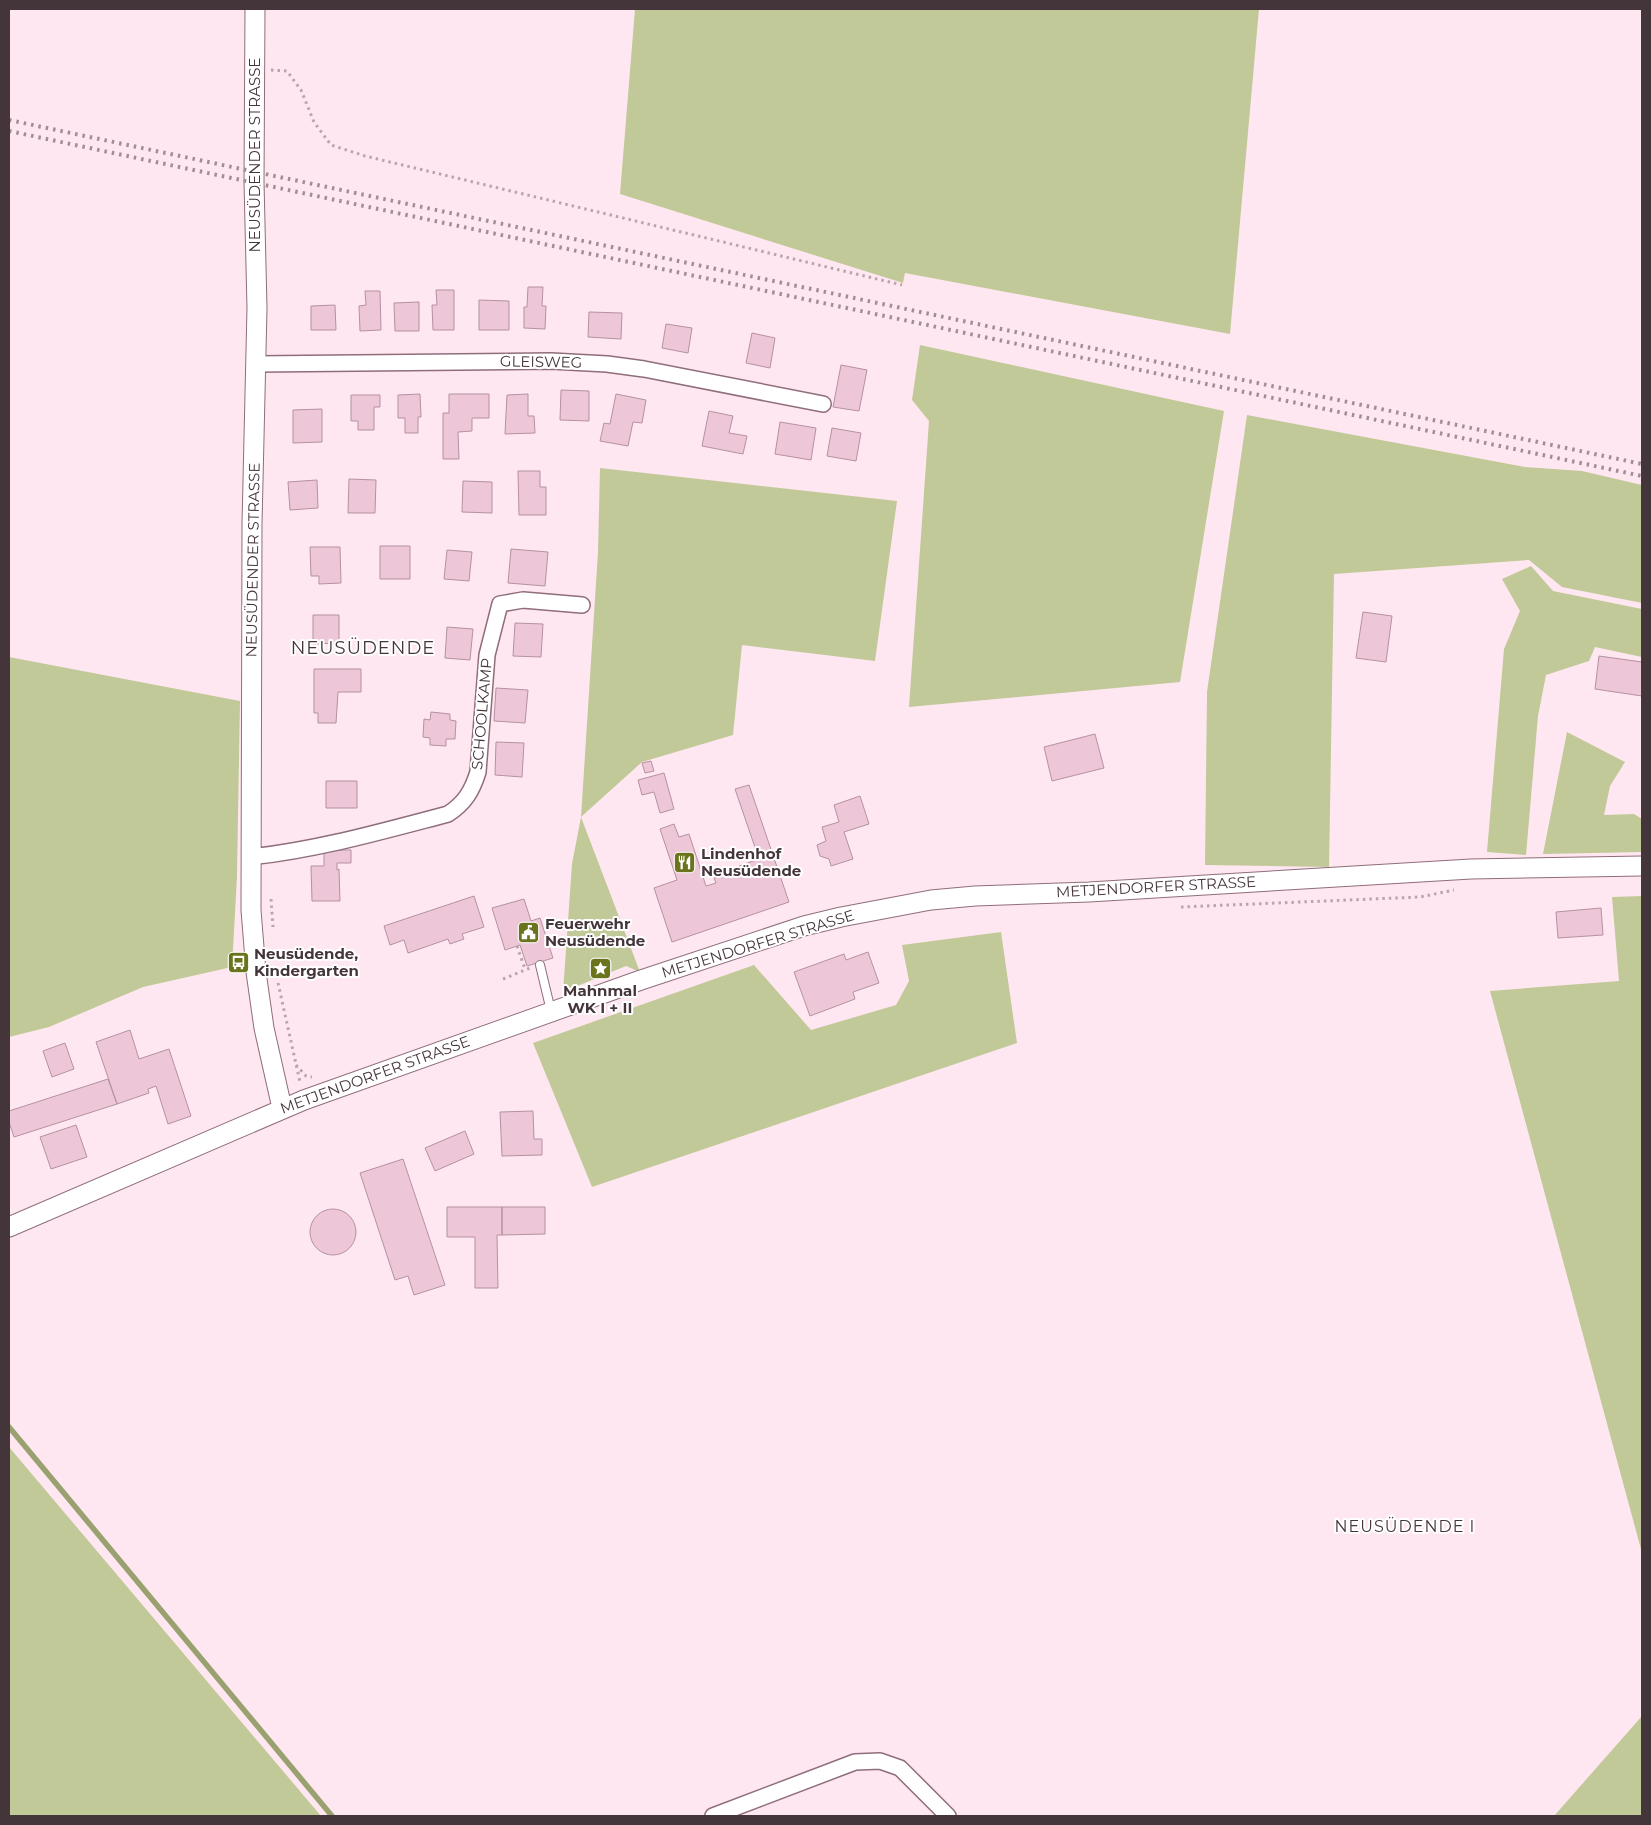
<svg xmlns="http://www.w3.org/2000/svg" width="1651" height="1825" viewBox="0 0 1651 1825" font-family="Montserrat,sans-serif">
<rect width="100%" height="100%" fill="#ffe7f1"/>
<path fill="#c2c998" d="M635 9H1259L1230 334 905 273 903 283 620 194Z
M920 345 1224 411 1180 682 909 707 929 421 912 400Z
M1247 415 1525 467 1582 471 1642 485V603L1562 587 1529 560 1334 574 1329 867 1205 865 1207 692Z
M600 468 897 501 875 661 742 645 733 735 642 762 581 817 640 972 626 966 563 992 572 864 581 817 598 552Z
M1531 566 1553 591 1642 609V657L1595 647 1589 661 1546 675 1538 716 1526 855 1487 852 1504 649 1520 611 1502 579Z
M9 657 240 701 237 877 232 967 143 987 49 1027 9 1037Z
M1567 732 1625 762 1610 786 1604 815 1634 814 1642 819V852L1543 854Z
M1642 896V1553L1490 991 1619 981 1612 897Z
M1001 932 1017 1043 592 1187 533 1043 754 965 811 1030 896 1005 909 981 902 945Z
M9 1447 321 1816H9Z
M1642 1716V1816H1554Z"/>
<g fill="none" stroke-linecap="round" stroke-linejoin="round">
<path stroke="#9aa170" stroke-width="5.5" d="M9 1427 332 1816"/>
</g>
<path fill="#edc6d7" stroke="#b591a1" d="M528 287H543L542 306H546L545 329 524 328V307H527Z
M436 290H454V330H433L432 305H437Z
M365 291H380L381 330 360 331 359 306 366 305Z
M479 300 509 301V330H479Z
M419 302V331H395L394 303Z
M335 305 336 330H311V306Z
M589 312 622 313 621 339 588 337Z
M666 324 692 328 688 353 662 348Z
M752 333 775 338 770 368 746 363Z
M841 365 867 370 859 411 833 407Z
M561 390 589 391V421L560 420Z
M420 394 421 417H418V433H405V418H398V395Z
M449 394H489V418H472V431L458 432 459 459H443V413H449Z
M528 394V416H534L535 433 505 434 507 395Z
M616 394 646 400 642 423 633 422 628 446 600 441 604 423 610 424Z
M351 395H380V407H374V430H358V421H351Z
M322 409V442L293 443V410Z
M709 411 733 416 729 433 747 436 743 454 702 446Z
M780 422 816 428 811 460 775 454Z
M832 428 861 433 856 461 827 456Z
M518 471H540V487H546V515H519Z
M349 479 376 480 375 513H348Z
M317 480 318 508 290 510 288 482Z
M463 481 492 482V513L462 512Z
M380 546H410V579H380Z
M310 547H340L341 583 319 584V576H311Z
M511 549 548 552 545 586 508 583Z
M447 550 472 552 469 581 444 579Z
M1363 612 1392 616 1386 662 1356 658Z
M313 615H339V643L313 644Z
M515 623 543 624 541 657 513 656Z
M447 627 473 629 470 660 445 658Z
M1599 656 1642 662V696L1595 689Z
M314 669H361V692H338L336 723H318V713H314Z
M496 688 528 690 525 723 494 721Z
M431 712 450 714V720L456 721 455 739H446V746L430 745V738L423 737 424 719 430 720Z
M1095 734 1104 768 1052 781 1044 747Z
M496 742 524 743 522 777 495 775Z
M651 761 654 771 645 773 642 763Z
M664 773 674 809 660 813 654 792 642 795 638 780Z
M326 781H357V808H326Z
M749 785 789 902 672 942 654 888 677 880 660 829 674 824 679 837 689 834 706 886 716 883 714 878 740 870 739 866 759 859 735 789Z
M860 796 869 824 844 832 853 859 831 866 829 859 820 856 817 845 826 841 822 827 839 822 834 805Z
M324 850H351V863H337V870L339 869 340 901H312L311 866H324Z
M474 896 484 927 462 934 464 939 450 944 448 939 408 953 404 940 390 945 384 926Z
M524 899 531 921 540 918 553 958 527 966 520 945 505 950 492 908Z
M1601 908 1603 935 1558 938 1556 912Z
M868 952 879 983 853 992 855 999 810 1016 794 972 844 954 846 960Z
M130 1030 139 1059 169 1049 191 1116 168 1124 156 1086 148 1089 149 1093 117 1104 96 1042Z
M65 1043 74 1069 52 1077 43 1051Z
M108 1079 117 1104 14 1137 9 1122V1111Z
M533 1111 534 1139H542V1155L502 1156 500 1112Z
M76 1125 87 1157 51 1169 40 1137Z
M465 1131 474 1154 435 1171 425 1148Z
M403 1159 445 1285 414 1295 408 1276 395 1280 360 1173Z
M447 1207H502V1235H497L498 1288H475V1237H447Z
M502 1207H545V1234L502 1235Z
M310 1232a23 23 0 1 1 46 0a23 23 0 1 1-46 0Z"/>
<g fill="none" stroke-linecap="round" stroke-linejoin="round">
<defs>
<path id="service" d="M540 965 551 1011"/>
<path id="minor" d="M256 364 551 361 607 364 644 369 823 404
M250 857C317 850 383 831 448 814 465 803 472 791 478 772L487 655 500 604 523 600 582 605
M713 1816 855 1762 880 1761 900 1768 948 1816"/>
<path id="tertiary" d="M255 9 254 182 257 308 252 524 251 910 256 972 264 1028 282 1108
M9 1227 304 1100 641 980 804 926 841 917 931 900 975 896 1089 892 1471 869 1642 866"/>
</defs>
<use href="#service" stroke="#8f6d7c" stroke-width="10"/>
<use href="#minor" stroke="#8f6d7c" stroke-width="18"/>
<use href="#tertiary" stroke="#8f6d7c" stroke-width="21"/>
<path stroke="#b9a5ad" stroke-width="3" stroke-dasharray="2.5 4" stroke-linecap="butt" d="M271 70 287 71 301 90 314 122 331 145 365 156 902 285
M271 899 273 927
M1181 907 1420 897 1454 890
M517 946 525 969
M503 979 530 968
M278 983 300 1082
M296 1065 306 1076 312 1077"/>
<use href="#service" stroke="#fff" stroke-width="8"/>
<use href="#minor" stroke="#fff" stroke-width="15"/>
<use href="#tertiary" stroke="#fff" stroke-width="19"/>
<path stroke="#a18d95" stroke-width="4" stroke-dasharray="2.5 5" stroke-linecap="butt" d="M9 120 1642 464
M9 131 1642 476"/>
</g>
<defs>
<symbol id="restaurant-square" viewBox="-11 -11 22 22"><rect x="-9" y="-9" width="18" height="18" rx="4" fill="#6b741d" stroke="#fff"/><path d="M-5-6h1v4h1v-4h1v4h1v-4h1v5L-1.5 .5V6h-2V.5L-5-1ZM5-6V6H3V1.5H1.5Q1.5-4 5-6Z" fill="#fff"/></symbol>
<symbol id="civic-square" viewBox="-11 -11 22 22"><rect x="-9" y="-9" width="18" height="18" rx="4" fill="#6b741d" stroke="#fff"/><path d="M-.6-6.5H3V-4.5H.6V-3L4-1V1h2V6H-6V1h2V-1L-.6-3ZM-1.2 2.5V6h2.4V2.5Z" fill="#fff"/></symbol>
<symbol id="bus-square" viewBox="-11 -11 22 22"><rect x="-9" y="-9" width="18" height="18" rx="4" fill="#6b741d" stroke="#fff"/><path d="M-5-6H5V4H4V6H2V4H-2V6H-4V4H-5ZM-3.5-4V0h7V-4ZM-3.5 1.2v1.5H-2V1.2ZM2 1.2v1.5H3.5V1.2Z" fill="#fff"/></symbol>
<symbol id="sight-square" viewBox="-11 -11 22 22"><rect x="-9" y="-9" width="18" height="18" rx="4" fill="#6b741d" stroke="#fff"/><path d="M0-6L1.8-2.2L6-1.7L2.9 1.2L3.7 5.4L0 3.3L-3.7 5.4L-2.9 1.2L-6-1.7L-1.8-2.2Z" fill="#fff"/></symbol>
</defs>
<g fill-rule="evenodd">
<use href="#restaurant-square" x="672" y="850" width="25" height="25"/>
<use href="#civic-square" x="516" y="920" width="25" height="25"/>
<use href="#bus-square" x="226" y="950" width="25" height="25"/>
<use href="#sight-square" x="588" y="956" width="25" height="25"/>
</g>
<g text-anchor="middle" stroke-width="4" stroke-linejoin="round" paint-order="stroke">
<g font-size="15" fill="#44353b" stroke="#fff">
<text transform="translate(255 155) rotate(-90)" y="5">NEUSÜDENDER STRASSE</text>
<text transform="translate(541 362) rotate(1)" y="5">GLEISWEG</text>
<text transform="translate(253 560) rotate(-89)" y="5">NEUSÜDENDER STRASSE</text>
<text transform="translate(482 714) rotate(-85)" y="5">SCHOOLKAMP</text>
<text transform="translate(1156 887) rotate(-3)" y="5">METJENDORFER STRASSE</text>
<text transform="translate(758 944) rotate(-17)" y="5">METJENDORFER STRASSE</text>
<text transform="translate(375 1075) rotate(-20)" y="5">METJENDORFER STRASSE</text>
</g>
<g font-size="15" font-weight="bold" fill="#44353b" stroke="#fff" text-anchor="start">
<text x="701" y="859">Lindenhof<tspan x="701" dy="17">Neusüdende</tspan></text>
<text x="545" y="929">Feuerwehr<tspan x="545" dy="17">Neusüdende</tspan></text>
<text x="254" y="959">Neusüdende,<tspan x="254" dy="17">Kindergarten</tspan></text>
<text x="600" y="996" text-anchor="middle">Mahnmal<tspan x="600" dy="17">WK I + II</tspan></text>
</g>
<g font-size="16" letter-spacing="1" fill="#44353b" stroke="#fff">
<text x="1405" y="1532">NEUSÜDENDE I</text>
</g>
<g font-size="18" letter-spacing="1" fill="#44353b" stroke="#fff">
<text x="363" y="654">NEUSÜDENDE</text>
</g>
</g>
<rect width="1651" height="1825" fill="none" stroke="#44353b" stroke-width="20"/>
</svg>
